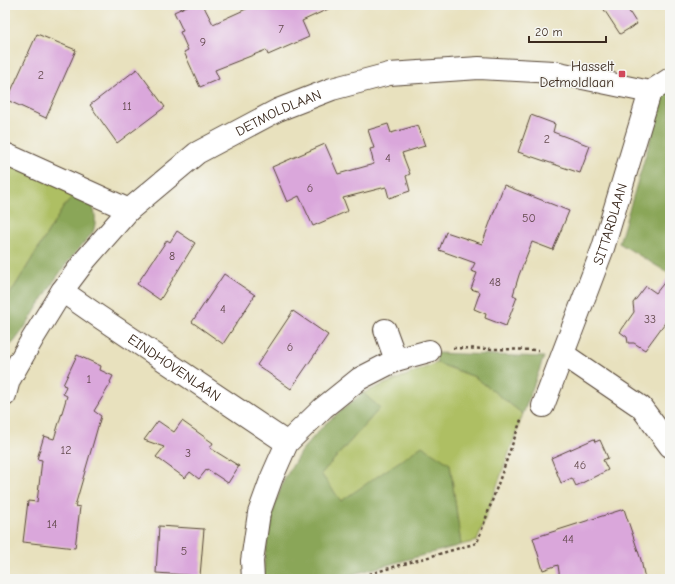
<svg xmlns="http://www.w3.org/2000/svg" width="675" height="584" viewBox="0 0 675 584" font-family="'Comic Neue',sans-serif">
<rect width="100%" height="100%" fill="#f6f6f2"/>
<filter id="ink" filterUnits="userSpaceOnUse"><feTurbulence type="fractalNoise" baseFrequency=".025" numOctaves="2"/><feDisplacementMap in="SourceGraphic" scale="8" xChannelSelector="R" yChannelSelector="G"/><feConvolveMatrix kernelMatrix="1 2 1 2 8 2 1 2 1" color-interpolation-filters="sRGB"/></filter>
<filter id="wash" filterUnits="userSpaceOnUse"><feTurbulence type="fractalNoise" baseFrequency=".012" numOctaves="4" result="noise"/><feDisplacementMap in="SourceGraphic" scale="16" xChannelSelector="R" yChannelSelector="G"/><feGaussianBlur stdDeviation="0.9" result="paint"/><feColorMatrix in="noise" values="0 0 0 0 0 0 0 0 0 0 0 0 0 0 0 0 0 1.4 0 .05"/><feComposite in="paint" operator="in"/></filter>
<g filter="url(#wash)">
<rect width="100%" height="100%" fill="#e8e1be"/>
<path fill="#aebf63" stroke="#747440" d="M5 162 76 193 63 208 9 296 5 301Z
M437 363 475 377 523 414 477 541 461 545 450 464 341 501 321 474 380 408 363 393Z"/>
<path fill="#8aa659" stroke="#62683c" d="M670 91V274L619 243 664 95Z
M76 193C80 195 85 197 88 200 96 207 97 222 93 232L67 263 54 281 23 330 14 342 10 345 5 347V301L9 296 63 208Z
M436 353 544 357 523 414 475 377 437 363Z
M363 393 380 408 321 474 341 501 422 446 450 464 461 545 335 579H264V562L268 536 275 504 284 480 301 451 325 424Z"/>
<g id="blocks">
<path fill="#daa7db" d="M189 5H203L213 24 255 5H337L302 21 309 37 268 55 266 50 215 70 219 79 200 87 184 52 188 50 180 32 183 31 174 12Z
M601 5H625L637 24 620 34Z
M37 34 76 50 46 118 7 100Z
M137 69 165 107 117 143 90 105Z
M531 115 555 124 553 132 590 146 580 173 518 152Z
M388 124 391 133 418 125 425 146 402 153 410 174 406 176 410 191 389 198 386 187 343 198 348 211 313 226 299 196 287 202 272 167 325 144 338 174 374 164 370 149 374 148 368 130Z
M504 185 569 211 553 250 532 242 519 275 513 295 517 297 506 326 485 318 486 314 474 309 480 292 471 289 477 273 471 271 475 263 439 250 446 232 482 244Z
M177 231 195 243 160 300 137 284 167 240 170 242Z
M224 274 255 295 223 344 192 322Z
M670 275V316L645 350 634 343H628L627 337 620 332 634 312 633 303 646 286 656 293Z
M293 311 328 335 291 389 257 365Z
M77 355 101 366 100 370 113 376 110 382 111 383 94 411 101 416 75 506 80 507 75 548 23 542 28 501 37 502 42 460 37 459 44 436 54 439 67 396 63 394 66 386 63 385Z
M158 421 174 432 182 421 213 443 210 448 239 466 228 483 207 469 199 479 190 472 185 478 156 457 164 447 144 440Z
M594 439 595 442 600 440 608 458 603 460 608 470 576 486 572 478 561 483 551 458Z
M624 509 641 560 645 579H560L558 565 543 570 533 538Z
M159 526 204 529 200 576 156 573Z"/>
</g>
</g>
<g filter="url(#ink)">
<use href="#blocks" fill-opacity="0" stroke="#554536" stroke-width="1"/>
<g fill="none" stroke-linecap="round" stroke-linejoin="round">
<defs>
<g id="street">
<path d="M5 154 129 210"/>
<path id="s1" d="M62 291 98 316 287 443"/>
<path d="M385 330 396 360"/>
<path d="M563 354 641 407 670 446"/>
<path id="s2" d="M5 395 9 380 33 338 62 291 86 259 129 210 197 153 278 110 332 89 389 74 479 68 554 72 650 92 670 79"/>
<path id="s3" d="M543 406 603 248 650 92"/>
<path d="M253 579 252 561 259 513 272 477 287 443 323 408 359 379 396 360 429 351"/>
</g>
</defs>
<use href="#street" stroke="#554536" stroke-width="24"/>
<path stroke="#554536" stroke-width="2.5" stroke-dasharray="3 3" stroke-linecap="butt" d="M453 348 538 350
M352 579 477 543 522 417"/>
<use href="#street" stroke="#fff" stroke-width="22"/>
</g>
</g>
<rect fill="#d1495b" stroke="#f6f6f2" stroke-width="1.5" x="618" y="70" width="8" height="8" rx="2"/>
<g text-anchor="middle" stroke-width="3" stroke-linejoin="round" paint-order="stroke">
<g font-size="12" fill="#63494d">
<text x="281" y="33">7</text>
<text x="203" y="46">9</text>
<text x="41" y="79">2</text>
<text x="127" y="110">11</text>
<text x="547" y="143">2</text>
<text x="388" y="162">4</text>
<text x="310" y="192">6</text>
<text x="529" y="222">50</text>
<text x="172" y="260">8</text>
<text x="495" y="286">48</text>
<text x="223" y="313">4</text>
<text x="650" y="323">33</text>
<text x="290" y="351">6</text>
<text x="89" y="383">1</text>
<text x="66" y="454">12</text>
<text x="188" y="457">3</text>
<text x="580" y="469">46</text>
<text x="52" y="528">14</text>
<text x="568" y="543">44</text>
<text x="184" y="555">5</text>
</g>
<g font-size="14" fill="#3b2a1e" stroke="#f6f6f2" text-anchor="end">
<text x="614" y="71">Hasselt<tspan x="614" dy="16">Detmoldlaan</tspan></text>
</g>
<g font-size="14" fill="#3b2a1e" stroke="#f6f6f2">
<text dy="5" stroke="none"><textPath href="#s2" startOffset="404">DETMOLDLAAN</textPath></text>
<text dy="5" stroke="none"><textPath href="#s3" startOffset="194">SITTARDLAAN</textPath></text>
<text dy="5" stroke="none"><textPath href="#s1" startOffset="136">EINDHOVENLAAN</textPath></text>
</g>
</g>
<rect width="675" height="584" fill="none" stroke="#f6f6f2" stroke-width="20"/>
<path d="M529 36v6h77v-6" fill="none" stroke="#3b2a1e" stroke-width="2"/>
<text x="535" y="36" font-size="12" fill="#3b2a1e" stroke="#f6f6f2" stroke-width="3" paint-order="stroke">20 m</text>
</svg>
